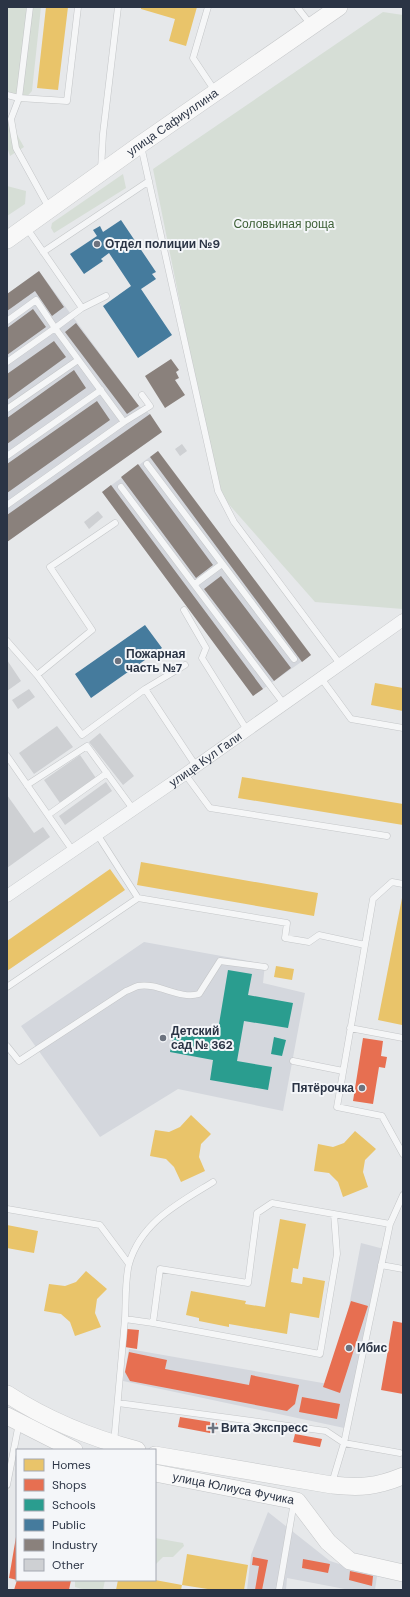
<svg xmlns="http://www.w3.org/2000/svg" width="410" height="1597" viewBox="0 0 410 1597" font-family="'DM Sans',sans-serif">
<rect width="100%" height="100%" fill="#e6e8ea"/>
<path fill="#d4d7dd" d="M39 271 139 406 150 414 162 432 7 542V294Z
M158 451 311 655 253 696 102 492Z
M144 942 265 964 263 983 305 993 283 1111 178 1089 100 1137 21 1026Z
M361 1243 384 1249 349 1429 123 1381 129 1349 334 1385Z
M268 1512 330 1561 377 1576 375 1590H350L287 1578 286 1590H247L251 1555Z"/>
<path fill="#d6ded6" d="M7 7H41L32 91 21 103 7 97Z
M383 12 403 15V609L315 602 218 492 153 169Z
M7 117 24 147 10 156 7 147Z
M123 174 126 188 54 233 51 228 52 223Z
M7 186 26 191 25 204 7 216Z
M155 1538 183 1543 184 1546 173 1557H163L155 1565Z
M75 1580H105L103 1590C93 1591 84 1590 75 1587Z"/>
<path fill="#e9c46a" d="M46 7H68L58 90 37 88Z
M141 7H197L186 46 169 41 175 19 141 9Z
M375 683 403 688V711L371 705Z
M242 777 403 804V825L238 798Z
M141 862 318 893 314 916 137 885Z
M110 869 125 890 7 971V941Z
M402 898 403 1019 402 1025 378 1020Z
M276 966 294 969 292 980 274 977Z
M191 1115 211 1134 201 1144 199 1157 205 1171 181 1182 174 1167 166 1159 150 1156 155 1130 169 1132 180 1127Z
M355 1131 376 1149 365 1160 363 1172 368 1187 343 1197 338 1182 329 1173 314 1171 318 1144 333 1147 344 1143Z
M280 1219 306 1224 298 1269 293 1268 291 1282 302 1284 303 1277 325 1281 319 1318 290 1313 287 1334 229 1324V1327L199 1321V1318L186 1315 191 1291 246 1301 245 1304 265 1307Z
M7 1225 38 1231 34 1253 7 1248Z
M86 1271 107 1289 97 1299 95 1313 101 1327 75 1336 70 1322 61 1314 44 1311 49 1284 65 1286 76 1282Z
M187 1554 248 1565 244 1590H214L182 1585Z
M118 1580H155L182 1585 181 1590H116Z"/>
<path fill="#e76f51" d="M363 1038 383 1041 381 1056 387 1057 385 1068 379 1067 373 1104 353 1101Z
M351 1301 368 1306 340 1393 323 1387Z
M393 1321 403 1323V1394L381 1390Z
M127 1329 139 1330 137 1349 125 1347Z
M129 1352 167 1360 165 1369 249 1385 251 1375 299 1385 295 1404 287 1411 130 1381 125 1372Z
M302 1397 340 1404 337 1419 299 1412Z
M180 1417 217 1423 215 1434 178 1427Z
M295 1434 322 1439 320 1447 293 1442Z
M16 1537H17V1580L9 1578Z
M253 1557 268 1560 262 1590H255L259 1566 252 1565Z
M303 1559 330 1564 328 1573 302 1568Z
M350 1571 373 1576 372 1586 349 1580Z
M17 1580H71L69 1590H14Z"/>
<path fill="#2a9d8f" d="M228 970 252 974 248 995 293 1003 288 1028 244 1021 237 1061 272 1067 268 1090 210 1080 213 1060 170 1052 174 1029 217 1036Z
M274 1037 286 1040 282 1056 271 1054Z"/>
<path fill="#457b9d" d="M121 220 156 272 152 274 156 279 141 289 172 335 138 358 103 306 131 286 109 253 101 259 103 261 84 274 70 254 97 236 93 230 100 226 103 232Z
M145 625 162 648 91 698 75 674Z"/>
<path fill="#8a817c" d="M39 271 64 307 52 316 35 291 7 311V294Z
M33 309 46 327 7 355V328Z
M76 323 139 406 127 414 65 332Z
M54 341 66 357 7 400V374Z
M171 359 179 370 176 372 179 378 175 380 185 395 165 408 145 376Z
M74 370 86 388 7 444V418Z
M97 401 110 420 7 493V464Z
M150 414 162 432 7 542V515Z
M158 451 311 655 302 662 150 457Z
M138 464 213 565 196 578 121 477Z
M111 485 263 689 253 696 102 492Z
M221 576 291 668 274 681 204 589Z"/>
<path fill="#ced0d3" d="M182 444 187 451 180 456 175 449Z
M98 511 103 517 89 529 84 522Z
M7 660 21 681 7 691Z
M29 689 35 697 18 709 12 700Z
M57 726 73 747 34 774 19 753Z
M100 733 134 776 123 785 89 742Z
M80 755 96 778 60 803 44 780Z
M106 782 112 791 65 825 59 816Z
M7 795 34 833 43 827 50 837 7 868Z"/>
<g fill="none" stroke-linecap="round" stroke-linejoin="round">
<defs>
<path id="lane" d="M30 7 19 98 11 119 16 148 49 208
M208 7 193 58 215 91
M297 7 311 25
M7 95 19 98 67 101 78 7
M141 146 218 491 234 522 340 664
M101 169 103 134 118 7
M43 252 149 181
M82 308 106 296
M7 321 36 300 55 328 7 362
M7 409 78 360
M124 422 150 406 142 395
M7 456 101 390
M147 464 294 659
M121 487 284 704
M7 505 124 422 55 328 82 308 26 227
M115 523 50 567 92 630 37 675 82 735 145 689 185 665
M195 584 222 564
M184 610 206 648 202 658 247 730
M7 641 37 675
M321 678 351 719 403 728
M145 689 196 766
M7 756 73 851
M185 774 210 808 387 836
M27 785 87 746 133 809
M48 815 107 773
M138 898 287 923 285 938 309 942 319 935 365 945 337 1107 382 1116 403 1154
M365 945 373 899 392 882 403 884
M7 987 138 898 97 834
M350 1028 403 1038
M7 1046 19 1061 126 991C130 990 134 987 138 986 158 982 179 1000 199 994L220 961 265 967
M293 1061 343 1071
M7 1209 100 1225 129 1264
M381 1265 403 1269
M125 1319C126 1302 125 1279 129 1264 141 1222 179 1203 213 1182
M153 1323 320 1354 337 1254 334 1214
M118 1403 326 1431 344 1443 390 1224
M114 1443 125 1319 153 1323 160 1269 248 1283 257 1213 272 1203 390 1224 403 1195
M332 1483 344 1443 400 1453
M7 1485 19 1423
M279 1590 294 1502"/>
<g id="street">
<path id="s1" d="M7 896 185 774 403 620"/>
</g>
<g id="secondary">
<path id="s2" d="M7 240 141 144 339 7"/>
<path d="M7 1394C47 1420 91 1438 137 1450"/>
<path d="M7 1416 74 1450"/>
<path d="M155 1455 332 1485C360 1488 376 1487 403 1476"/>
<path id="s3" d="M155 1473 297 1501 328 1542 350 1561 403 1573"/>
</g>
</defs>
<use href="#lane" stroke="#c4c6c8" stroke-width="7"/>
<use href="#street" stroke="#c4c6c8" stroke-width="13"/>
<use href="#secondary" stroke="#c4c6c8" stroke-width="18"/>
<use href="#lane" stroke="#f5f6f7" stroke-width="6"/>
<use href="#street" stroke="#f5f6f7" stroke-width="12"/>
<use href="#secondary" stroke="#f8f8f8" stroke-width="17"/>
</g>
<g fill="#6c737f" stroke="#f4f6f9" stroke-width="1.5">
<circle cx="97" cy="244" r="4"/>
<circle cx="118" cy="661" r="4"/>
<circle cx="163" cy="1038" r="4"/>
<circle cx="362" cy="1088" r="4"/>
<circle cx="349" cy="1348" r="4"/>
<path d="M211 1422h4v4h4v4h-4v4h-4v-4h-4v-4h4z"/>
</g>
<g text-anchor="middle" stroke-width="4" stroke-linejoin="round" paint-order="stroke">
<g font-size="12" fill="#2b3445" stroke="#f4f6f9">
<text dy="4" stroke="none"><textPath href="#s2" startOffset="203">улица Сафиуллина</textPath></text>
<text dy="4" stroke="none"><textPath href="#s1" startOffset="241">улица Кул Гали</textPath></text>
<text dy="4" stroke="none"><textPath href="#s3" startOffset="80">улица Юлиуса Фучика</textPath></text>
</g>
<g font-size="12" fill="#3f6138" stroke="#f4f6f9">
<text x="284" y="228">Соловьиная роща</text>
</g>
<g font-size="12" font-weight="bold" fill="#2b3445" stroke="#f4f6f9" text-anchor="start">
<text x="105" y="248">Отдел полиции №9</text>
<text x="126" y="658">Пожарная<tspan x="126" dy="14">часть №7</tspan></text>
<text x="171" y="1035">Детский<tspan x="171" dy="14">сад № 362</tspan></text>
<text x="354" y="1092" text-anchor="end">Пятёрочка</text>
<text x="357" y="1352">Ибис</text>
<text x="221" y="1432">Вита Экспресс</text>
</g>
</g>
<rect width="410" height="1597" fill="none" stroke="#2b3445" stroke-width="16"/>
<rect x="16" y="1449" width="140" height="132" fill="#f4f6f9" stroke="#a4a8b1"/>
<rect x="24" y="1459" width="20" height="12" fill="#e9c46a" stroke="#a4a8b1"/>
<text x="52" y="1469" font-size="12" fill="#2b3445">Homes</text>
<rect x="24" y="1479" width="20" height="12" fill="#e76f51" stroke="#a4a8b1"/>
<text x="52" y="1489" font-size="12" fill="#2b3445">Shops</text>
<rect x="24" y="1499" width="20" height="12" fill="#2a9d8f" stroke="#a4a8b1"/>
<text x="52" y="1509" font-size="12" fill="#2b3445">Schools</text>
<rect x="24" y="1519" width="20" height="12" fill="#457b9d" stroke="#a4a8b1"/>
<text x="52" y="1529" font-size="12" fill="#2b3445">Public</text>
<rect x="24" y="1539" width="20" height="12" fill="#8a817c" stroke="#a4a8b1"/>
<text x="52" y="1549" font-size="12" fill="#2b3445">Industry</text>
<rect x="24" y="1559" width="20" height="12" fill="#ced0d3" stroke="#a4a8b1"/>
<text x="52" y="1569" font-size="12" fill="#2b3445">Other</text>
</svg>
